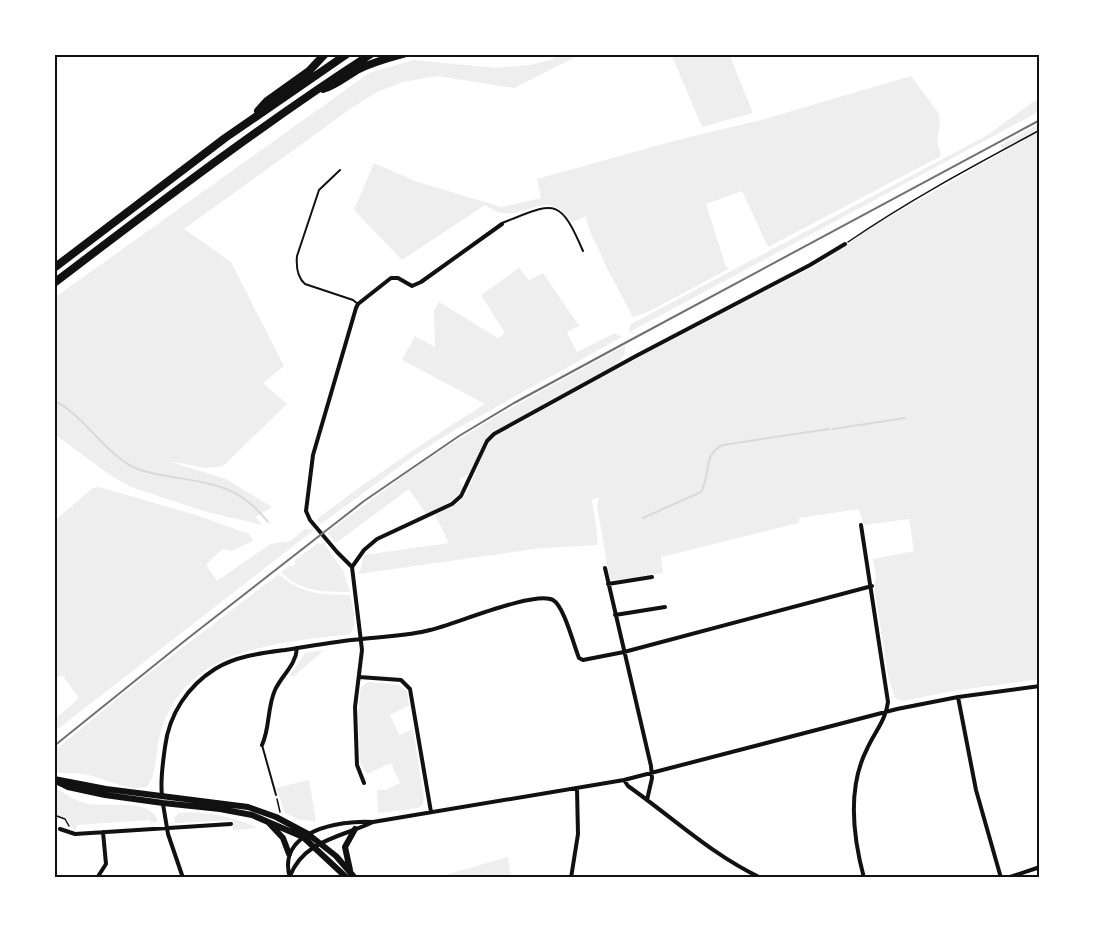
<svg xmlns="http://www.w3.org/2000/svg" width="1094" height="932" viewBox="0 0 1094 932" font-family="'Archivo Narrow',sans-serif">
<rect width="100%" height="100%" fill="#fff"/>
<path fill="#eee" d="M561 54H581L514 88 437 76 403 82 377 92 353 107 184 229 231 262 284 366 263 383 287 404 223 466 207 468 168 461 226 479 272 507 256 517 262 525 207 512 131 487 113 477 54 434V298L369 73 413 60 496 68 529 65 551 60Z
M671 54H729L753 113 702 127Z
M911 76 939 114 940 125 937 141 941 156 768 247 742 191 706 204 726 267 730 268 650 311 633 317 608 270 589 229 586 216 572 222C544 188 536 216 502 213 496 212 490 208 485 205L402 260 354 210 374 163 415 181 501 207 541 198 537 179 681 139 761 120Z
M1040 97V111L628 333 631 324 986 136Z
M1040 123V128L1003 149 1001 145Z
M1040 131V679L953 691 903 701 895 698 888 676 874 585 876 577 873 559 914 551 909 519 864 525 859 509 799 518V523L661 557 663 573 610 581 597 505 599 497 592 500 597 533V545L542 548 358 574 361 568 364 555 449 543 435 515C444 510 454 507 461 500 477 483 477 453 496 436L641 356 824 261 875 225Z
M519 268 529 280 543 273 579 326 567 332 577 352 615 333 622 337 458 428 418 453 321 524 317 519C371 478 427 440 485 404L402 360 415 336 435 347 434 310 439 302 498 338 505 333 481 295Z
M626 345 623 357 615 365 487 437 469 474 459 480 463 487C456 502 441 507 426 514L409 489 336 543 327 533C368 502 410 470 454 442 510 407 568 377 626 345Z
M99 487 196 515 249 534 253 541 231 551 222 549 206 565 217 581 270 544 290 541 305 529 314 530 54 732V720L79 698 62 675 54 680V521L93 488Z
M323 542 344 572 350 592C325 592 299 592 281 572L290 565 292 567 296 563 294 561 318 543 320 545Z
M279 574C303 595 319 594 350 595 352 606 359 625 350 634 273 644 181 647 159 739 156 751 156 780 146 787 125 792 103 776 82 774 72 772 64 775 54 771V751L144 677Z
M324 650 293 677 290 675 305 653Z
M368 682 399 685 407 691 409 705 390 715 399 735 413 729 424 799 422 806 418 808 378 813 377 790H385L400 783 391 763 367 774 361 765 360 759 358 712 361 687Z
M309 780 316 821 300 820 285 813 276 788Z
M54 788C64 792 73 800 84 803 104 809 149 796 158 821L151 823 150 820 76 825V831L74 830 68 819 54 814Z
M179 813C201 810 238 818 258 828L233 830 231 820 175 823 174 818Z
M508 857 511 878H435Z"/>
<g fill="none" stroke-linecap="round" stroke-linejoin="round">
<path stroke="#d9d9d9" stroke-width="2" d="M54 401C82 413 102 450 131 466 142 472 155 474 167 476 211 484 238 484 268 522
M833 429 905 418
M643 518 701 492C711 476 702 454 723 445L829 429"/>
<path stroke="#111" stroke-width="1.5" d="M848 242C909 200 975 165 1040 130
M277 799 280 812
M54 815 65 819 69 826"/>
<path stroke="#111" stroke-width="2" d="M340 170 319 190 297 256C296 267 297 277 305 284L353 300 358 304
M502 223C554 203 559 195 583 251
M262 745 276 795"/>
<path stroke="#111" stroke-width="4" d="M861 525 888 702C886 720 874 733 867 749 847 788 853 837 864 878
M352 567 337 552 310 520 306 511 313 455 356 308 358 304 391 278H398L412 286 421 282 502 224
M605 568 651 766 652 778 647 800
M608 584 652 577
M615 615 665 607
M359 677 401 680 410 689 431 812
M958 697 976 790 1001 878
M262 745C270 728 267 708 275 690 282 675 296 665 297 648
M624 780 628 786C672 817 712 855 761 878
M364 783 357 765 355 707 362 650 352 567 364 550 377 539 452 504 461 496 487 441 494 434 636 356 810 265 845 244
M162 796C160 779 163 763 165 747 169 714 188 686 215 669 236 656 262 653 285 650 311 646 337 641 362 639 385 636 408 636 430 630 453 625 535 590 553 600 564 606 574 646 579 658L583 660 624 652 872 586
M163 804 168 834 183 878
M60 829 75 834 231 824
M290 876C304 840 342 837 373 822
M97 878 106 864 103 832
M290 878C276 831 339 820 373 822L624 780 897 709 958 697 1040 686
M571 878 578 834 577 789
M1007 878 1040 867"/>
<path stroke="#111" stroke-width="6" d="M54 779 106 789 248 807 276 817 308 834 336 856 355 878
M54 780 68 787 105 795 163 803 220 809 252 815 303 837 347 878
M268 822 283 838 289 854
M350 870 345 847 355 829"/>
<path stroke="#111" stroke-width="8" d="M323 89C336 85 345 77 357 70 371 63 388 58 403 54
M258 111 267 101 309 71 325 54
M54 268 225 138 347 54
M54 283C158 204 261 125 371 54"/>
<path stroke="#707070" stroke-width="2" d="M54 746 187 639 364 501 459 436 514 403 625 343 1040 120"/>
</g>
<rect width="1094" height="932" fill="none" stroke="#ffffff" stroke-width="111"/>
<rect x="56" y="56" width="982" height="820" fill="none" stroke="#111" stroke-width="2"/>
</svg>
